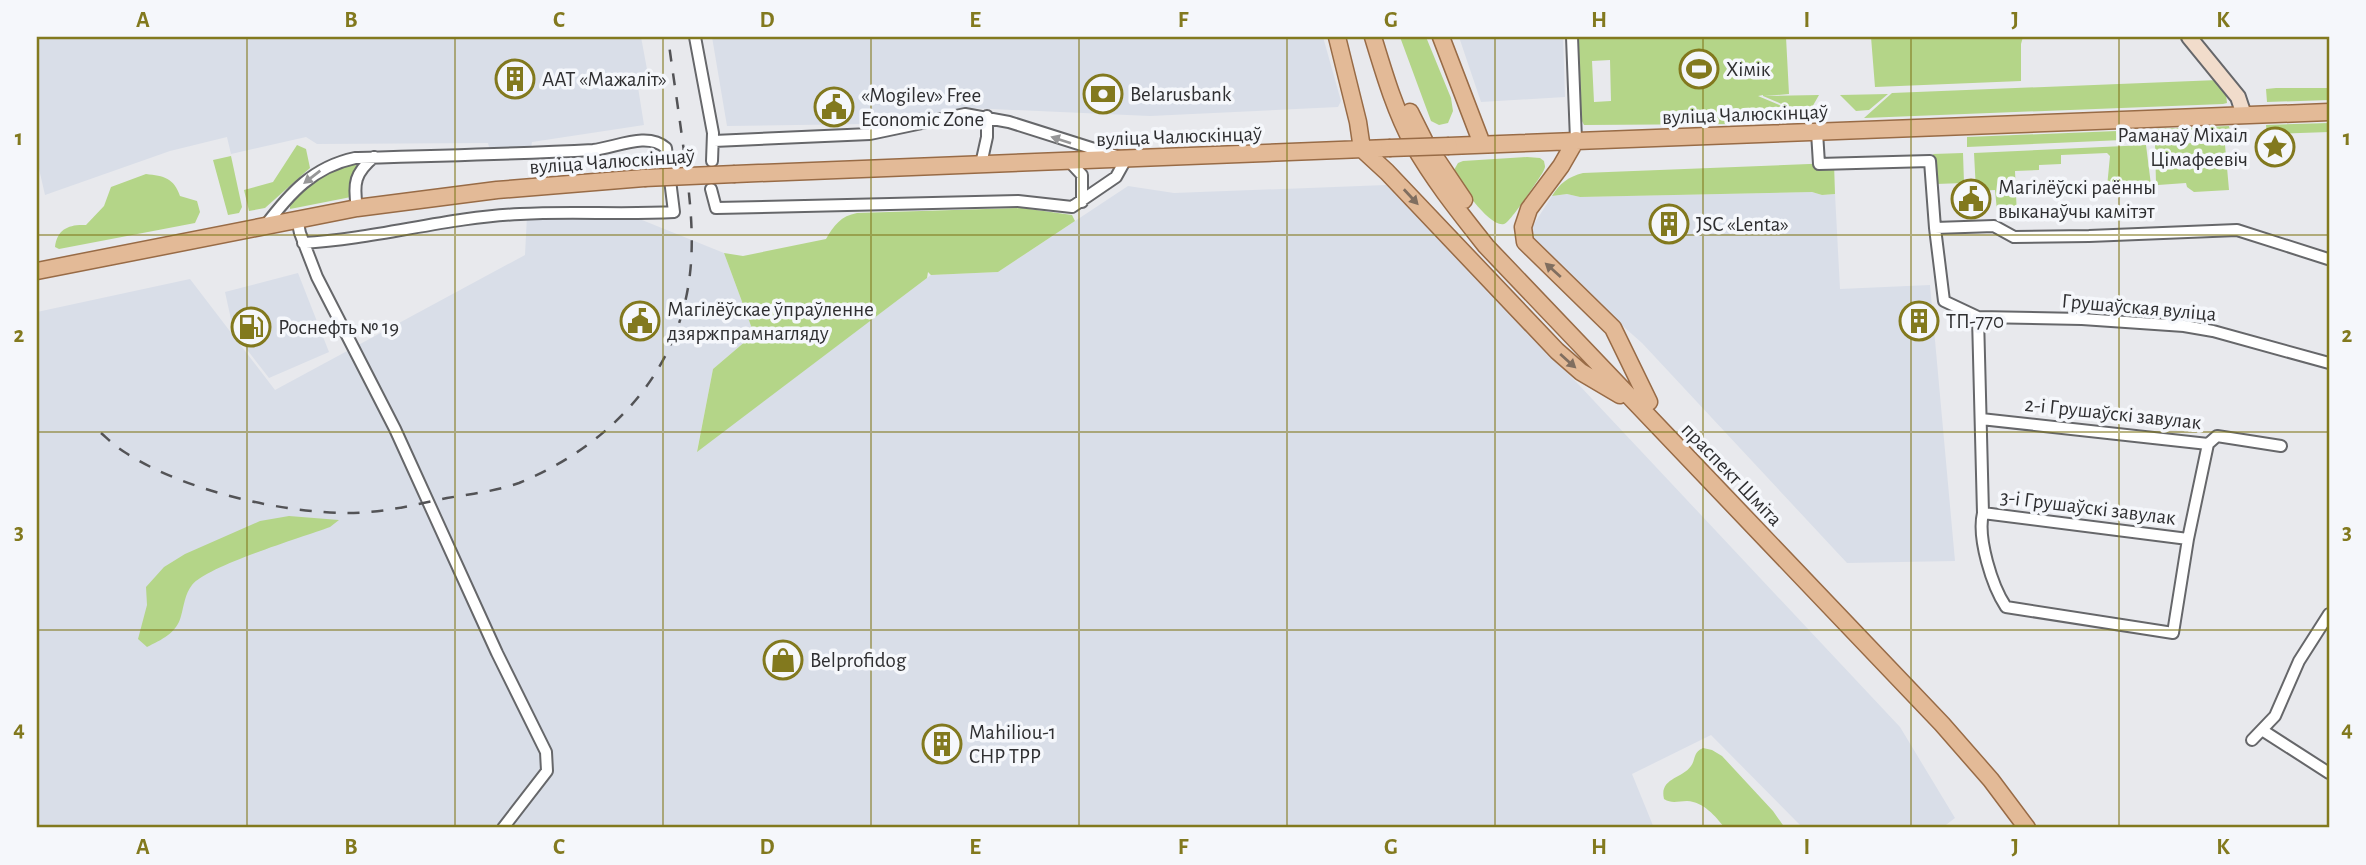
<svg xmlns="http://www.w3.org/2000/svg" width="2366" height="865" viewBox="0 0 2366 865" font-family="'Alegreya Sans',sans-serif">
<rect width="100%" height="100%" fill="#e8e9ed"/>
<path fill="#d9dee8" d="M37 37H641L649 80 637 81 644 125 532 142 531 148 489 147 488 143 317 144 306 137 231 154 227 137 170 151 45 195 37 160Z
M712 37H1323L1341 101 1338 107 1150 116 970 108 865 124 727 126Z
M1459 37H1563L1565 97 1481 102Z
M1386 185 1579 385 1900 727 1955 818 1942 828H1803L1711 735 1632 774 1654 828H37V312L190 279 275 390 525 255 527 216 637 218 724 253 754 334 713 369 697 451 931 275 998 272 1128 186 1174 193Z
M1812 192 1822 195 1835 194 1840 289 1930 285 1955 561 1847 563 1642 343 1571 280 1532 237V227L1552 196 1567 194 1580 197Z
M298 273 329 352 269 378 234 333 225 292Z"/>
<path fill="#b4d588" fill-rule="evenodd" d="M1400 37H1426L1451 98 1453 111 1448 123 1439 125 1431 121Z
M1577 37H1786L1789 94 1764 96 1819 95 1811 109H1802L1800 112 1763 96V95L1758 96 1796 112 1797 117 1756 118 1734 124 1584 125 1581 119ZM1610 60 1611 101 1594 102 1592 61Z
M1871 37H2023L2021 44V81L1875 87Z
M2218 80 2226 94 2227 103 2223 104 1864 118 1892 93Z
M2276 88H2329V100L2267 102 2266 89Z
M1888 94 1869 110 1856 111 1840 95Z
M2329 123V132L2267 134 2266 125Z
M2229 126 2231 136 2154 139 2153 131 2156 129Z
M2141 130 2144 132 2145 139 1967 147V137Z
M2232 141 2225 145 2229 190 2194 192 2187 187 2186 183 2158 185 2156 183 2155 145Z
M297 145 306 149 310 168 265 208 249 211 244 190 273 182Z
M2146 145 2151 185 2107 187 2110 156 2107 153 2061 155V164L2039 165V170L2015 171 2017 217 2010 210 1997 211 1995 190 1976 191 1974 153Z
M1963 153 1964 183 1936 184 1933 154Z
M231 156 242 207 239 213 228 215 213 160Z
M1527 157 1540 158 1544 161C1545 167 1546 166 1543 172 1538 180 1510 223 1504 224 1490 228 1458 183 1454 170L1458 163 1463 161Z
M355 162 357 167 353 172 351 197 290 209V204C310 184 326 168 355 162Z
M1834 163 1835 194 1822 195 1812 192 1580 197 1567 194 1552 196C1560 183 1568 177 1583 173Z
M146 174C164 176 174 178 180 196L197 201 200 212 195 223 59 249 55 247C57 229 69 224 86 225L104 206 111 187Z
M1022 208 1072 215 1075 221 998 272 931 275 928 272 927 278 697 452 713 369 754 334 724 253 743 256 826 239C834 225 841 216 857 213Z
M289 516 339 520 330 527C303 537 207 566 192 585 185 594 184 605 181 616 177 633 161 640 147 647L138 639 147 605 146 587 164 567 185 554 260 521Z
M1703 748 1712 750 1722 756 1773 811 1785 828H1725C1715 816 1704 802 1687 801 1678 801 1672 804 1664 799 1659 778 1682 779 1691 766 1696 759 1693 752 1703 748Z"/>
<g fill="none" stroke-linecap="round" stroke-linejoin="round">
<defs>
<path id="street" d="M695 37 713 133 712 161
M1572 37 1576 140
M1817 132 1819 164 1930 161 1935 228 1944 301 1978 317 2082 319 2184 326 2213 331 2329 363
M1069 161 1082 175V202
M981 164 987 137V116
M711 189 716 208 1018 201 1072 207 1116 177 1126 159 1009 122 965 114 870 134 714 141
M357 208C353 183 355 173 374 157
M297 219 300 233 317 277 395 429 497 653 546 752 547 771 503 828
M265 226C290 193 313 167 355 158 434 156 514 154 593 150 615 148 647 131 666 148L674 212C623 215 571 211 520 214 447 217 376 239 303 243
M1935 228 1994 226 2014 237 2089 236 2237 230 2328 259
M1978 317 1983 513C1977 538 1992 586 2006 607L2173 633 2188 539 2208 444
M1981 419 2208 444 2217 436 2281 446
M1983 513 2188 539
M2262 730 2329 773
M2252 740 2275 716 2299 661 2329 614"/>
<path id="secondary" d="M2189 37 2238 97 2244 115"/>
<path id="primary" d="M1337 37 1358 122 1362 149 1387 172 1557 351 1581 372 1620 395
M1373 37C1384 73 1395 111 1413 144 1434 181 1460 213 1486 246L1942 724 1991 780 2027 828
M1441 37 1482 144
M1410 112 1425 142 1464 200
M1576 140 1561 166 1529 209 1523 227 1525 242 1613 328 1649 402
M1449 146 2329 112
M735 174 1389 148
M37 271 357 208 497 190 644 178"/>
</defs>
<use href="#street" stroke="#66676a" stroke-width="14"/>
<use href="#secondary" stroke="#66676a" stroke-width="18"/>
<use href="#primary" stroke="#986b46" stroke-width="19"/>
<use href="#street" stroke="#fff" stroke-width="10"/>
<use href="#secondary" stroke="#f1dccb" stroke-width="14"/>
<use href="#primary" stroke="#e3ba97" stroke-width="16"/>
<path stroke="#535356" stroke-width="2.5" stroke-dasharray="12 12" stroke-linecap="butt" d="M101 433C109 440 117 448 126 453 183 490 281 513 348 513 382 513 414 505 447 498 471 494 497 491 519 483 590 454 651 401 677 329 699 269 692 214 684 152 679 113 673 75 668 37"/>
<defs>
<path id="primary-bridge" d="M1389 148 1449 146
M644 178 735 174"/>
</defs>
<use href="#primary-bridge" stroke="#986b46" stroke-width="19" stroke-linecap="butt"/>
<use href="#primary-bridge" stroke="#e3ba97" stroke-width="16"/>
</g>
<defs><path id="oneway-solid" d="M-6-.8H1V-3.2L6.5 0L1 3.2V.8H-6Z" transform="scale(1.75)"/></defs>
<g fill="#979798">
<use href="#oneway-solid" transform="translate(1061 140) rotate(-162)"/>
<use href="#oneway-solid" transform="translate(312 177) rotate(142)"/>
</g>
<g fill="#806e5f">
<use href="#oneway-solid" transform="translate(1411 197) rotate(47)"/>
<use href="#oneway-solid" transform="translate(1553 270) rotate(-138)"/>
<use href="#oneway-solid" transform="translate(1568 361) rotate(42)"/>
</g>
<path fill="none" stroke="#82791e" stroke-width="2" stroke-opacity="0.55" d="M247 37V828M455 37V828M663 37V828M871 37V828M1079 37V828M1287 37V828M1495 37V828M1703 37V828M1911 37V828M2119 37V828M37 235H2329M37 432H2329M37 630H2329"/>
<defs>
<symbol id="stadium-ring" viewBox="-11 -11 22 22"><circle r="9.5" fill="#f5f7fb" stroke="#82791e" stroke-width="1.5"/><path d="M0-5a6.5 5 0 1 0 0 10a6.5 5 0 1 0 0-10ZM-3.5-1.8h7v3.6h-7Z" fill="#82791e"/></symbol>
<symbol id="building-ring" viewBox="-11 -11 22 22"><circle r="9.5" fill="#f5f7fb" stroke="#82791e" stroke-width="1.5"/><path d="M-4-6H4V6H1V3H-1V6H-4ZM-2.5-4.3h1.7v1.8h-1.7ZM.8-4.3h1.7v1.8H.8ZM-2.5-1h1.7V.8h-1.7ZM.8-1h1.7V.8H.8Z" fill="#82791e"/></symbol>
<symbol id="bank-ring" viewBox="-11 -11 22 22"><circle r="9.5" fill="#f5f7fb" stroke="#82791e" stroke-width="1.5"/><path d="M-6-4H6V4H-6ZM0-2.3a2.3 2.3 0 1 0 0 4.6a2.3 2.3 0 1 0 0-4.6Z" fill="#82791e"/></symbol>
<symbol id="civic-ring" viewBox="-11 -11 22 22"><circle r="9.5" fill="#f5f7fb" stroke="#82791e" stroke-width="1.5"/><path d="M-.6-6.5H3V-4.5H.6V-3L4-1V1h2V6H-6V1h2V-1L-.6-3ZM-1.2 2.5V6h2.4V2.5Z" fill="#82791e"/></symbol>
<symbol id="sight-ring" viewBox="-11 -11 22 22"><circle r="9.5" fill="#f5f7fb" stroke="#82791e" stroke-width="1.5"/><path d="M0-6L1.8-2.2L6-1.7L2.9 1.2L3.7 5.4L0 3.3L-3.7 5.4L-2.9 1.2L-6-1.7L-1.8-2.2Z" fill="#82791e"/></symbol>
<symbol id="fuel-ring" viewBox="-11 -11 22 22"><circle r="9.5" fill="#f5f7fb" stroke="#82791e" stroke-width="1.5"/><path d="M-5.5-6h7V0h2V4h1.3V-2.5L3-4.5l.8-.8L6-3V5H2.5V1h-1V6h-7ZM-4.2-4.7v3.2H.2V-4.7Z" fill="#82791e"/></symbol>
<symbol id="shop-ring" viewBox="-11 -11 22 22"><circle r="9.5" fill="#f5f7fb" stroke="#82791e" stroke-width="1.5"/><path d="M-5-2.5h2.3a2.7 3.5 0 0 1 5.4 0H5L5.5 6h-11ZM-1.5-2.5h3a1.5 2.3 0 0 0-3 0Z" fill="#82791e"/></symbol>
</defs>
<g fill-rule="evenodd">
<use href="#stadium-ring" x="1677" y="47" width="44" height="44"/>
<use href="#building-ring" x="493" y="57" width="44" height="44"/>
<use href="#bank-ring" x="1081" y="72" width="44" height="44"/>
<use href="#civic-ring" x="812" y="85" width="44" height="44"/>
<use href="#sight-ring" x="2253" y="125" width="44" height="44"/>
<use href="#civic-ring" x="1949" y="177" width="44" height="44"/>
<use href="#building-ring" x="1647" y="202" width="44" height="44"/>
<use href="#civic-ring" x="618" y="299" width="44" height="44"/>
<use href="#building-ring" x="1897" y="299" width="44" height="44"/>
<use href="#fuel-ring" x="229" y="305" width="44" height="44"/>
<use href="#shop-ring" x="761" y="638" width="44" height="44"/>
<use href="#building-ring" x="920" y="722" width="44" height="44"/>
</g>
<g text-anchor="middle" stroke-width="7" stroke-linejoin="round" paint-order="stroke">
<g font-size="21" fill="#2f2f31" stroke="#f5f7fb" text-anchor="start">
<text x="1726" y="76">Хімік</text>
<text x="542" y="86">ААТ «Мажаліт»</text>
<text x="1130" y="101">Belarusbank</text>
<text x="861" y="102">«Mogilev» Free<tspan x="861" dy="24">Economic Zone</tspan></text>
<text x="2248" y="142" text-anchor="end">Раманаў Міхаіл<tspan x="2248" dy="24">Цімафеевіч</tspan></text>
<text x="1998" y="194">Магілёўскі раённы<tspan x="1998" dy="24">выканаўчы камітэт</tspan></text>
<text x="1696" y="231">JSC «Lenta»</text>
<text x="667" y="316">Магілёўскае ўпраўленне<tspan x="667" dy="24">дзяржпрамнагляду</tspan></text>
<text x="1946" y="328">ТП-770</text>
<text x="278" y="334">Роснефть № 19</text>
<text x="810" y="667">Belprofidog</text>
<text x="969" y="739">Mahiliou-1<tspan x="969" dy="24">CHP TPP</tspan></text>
</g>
<g font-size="21" fill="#2f2f31" stroke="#f5f7fb">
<text transform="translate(1745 114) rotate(-2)" y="7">вуліца Чалюскінцаў</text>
<text transform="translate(1179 136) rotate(-2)" y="7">вуліца Чалюскінцаў</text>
<text transform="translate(612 161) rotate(-4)" y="7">вуліца Чалюскінцаў</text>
<text transform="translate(2139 307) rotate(5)" y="7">Грушаўская вуліца</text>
<text transform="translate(2113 413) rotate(6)" y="7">2-і Грушаўскі завулак</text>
<text transform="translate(1732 474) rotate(46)" y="7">праспект Шміта</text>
<text transform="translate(2088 507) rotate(7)" y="7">3-і Грушаўскі завулак</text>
</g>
</g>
<rect width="2366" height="865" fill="none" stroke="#f5f7fb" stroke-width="77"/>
<rect x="38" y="38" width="2290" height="788" fill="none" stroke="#82791e" stroke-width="2.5"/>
<g font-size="23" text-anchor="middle" font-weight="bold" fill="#82791e">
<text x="143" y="27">A</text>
<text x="351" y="27">B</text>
<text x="559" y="27">C</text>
<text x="767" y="27">D</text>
<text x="975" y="27">E</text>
<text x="1183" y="27">F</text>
<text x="1391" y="27">G</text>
<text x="1599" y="27">H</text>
<text x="1807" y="27">I</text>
<text x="2015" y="27">J</text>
<text x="2223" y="27">K</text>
<text x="19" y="145">1</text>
<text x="2347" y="145">1</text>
<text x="19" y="342">2</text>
<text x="2347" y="342">2</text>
<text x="19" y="539">3</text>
<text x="2347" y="539">3</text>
<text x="19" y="736">4</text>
<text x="2347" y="736">4</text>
<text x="143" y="854">A</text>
<text x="351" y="854">B</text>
<text x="559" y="854">C</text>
<text x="767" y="854">D</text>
<text x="975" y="854">E</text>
<text x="1183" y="854">F</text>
<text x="1391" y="854">G</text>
<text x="1599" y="854">H</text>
<text x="1807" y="854">I</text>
<text x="2015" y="854">J</text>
<text x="2223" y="854">K</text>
</g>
</svg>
